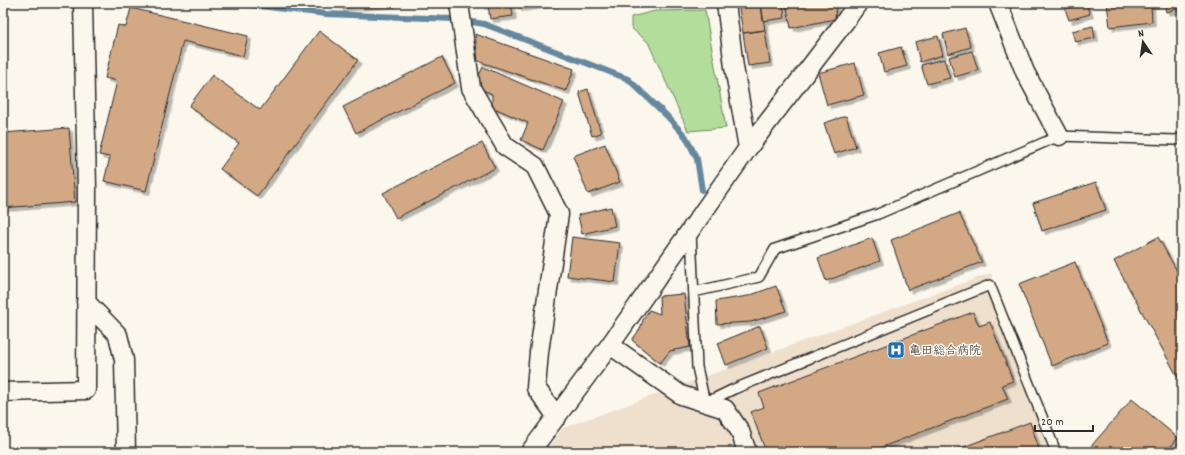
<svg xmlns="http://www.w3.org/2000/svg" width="1185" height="455" viewBox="0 0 1185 455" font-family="Dekko,'Klee One',sans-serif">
<defs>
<filter id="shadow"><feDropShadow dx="3.5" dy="3.5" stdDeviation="0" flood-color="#0004"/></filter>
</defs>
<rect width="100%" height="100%" fill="#fbf7ec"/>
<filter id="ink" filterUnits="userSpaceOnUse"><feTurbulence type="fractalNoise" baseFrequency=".025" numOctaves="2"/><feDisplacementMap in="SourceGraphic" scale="8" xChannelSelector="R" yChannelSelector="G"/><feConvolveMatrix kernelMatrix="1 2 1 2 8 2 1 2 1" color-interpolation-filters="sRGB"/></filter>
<g filter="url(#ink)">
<path fill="#efdfcd" d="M991 273 1048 452H545L563 428Z"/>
<path fill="#b2dd9a" stroke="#6e8462" d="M705 10 726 128 688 131 648 42 631 28V17L655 11Z"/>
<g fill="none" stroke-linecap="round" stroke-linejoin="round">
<path stroke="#65889e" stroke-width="6" d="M235 3 326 14 454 19 484 24 628 79 666 115 686 137 697 159 702 190"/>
</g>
<path fill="#d3a885" stroke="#2b2b2b" filter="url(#shadow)" d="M339 3H393V4L340 8Z
M481 3H511L513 16 490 19 488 5 482 6Z
M518 3H556L518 8Z
M769 3H783L785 18 763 21 761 4Z
M786 3H835L836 8 835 19 791 28Z
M1086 3 1090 14 1069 20 1065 9Z
M1107 3H1161L1151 5 1152 22 1110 27Z
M1164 3H1182V8L1166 12Z
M761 4 765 30 743 33 739 8Z
M131 8 248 36 243 56 183 41 146 191 104 181 110 157 99 155 117 81 105 78 118 25 126 27Z
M1093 26 1095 38 1075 42 1072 31Z
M965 28 971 47 948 54 943 34Z
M765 30 770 63 748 66 743 33Z
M319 31 358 60 257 196 220 169 239 143 189 106 212 75 260 110Z
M475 34 574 69 566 91 478 61Z
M938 36 943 55 920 62 915 42Z
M901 47 907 66 884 72 879 53Z
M972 51 978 70 955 77 949 57Z
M442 57 455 83 356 133 343 107Z
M944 59 950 78 927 84 921 65Z
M855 63 864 95 827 105 818 73Z
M483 67 564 102 543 150 521 140 528 123 492 107V94L474 86Z
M588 89 601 133 592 136 579 92Z
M846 116 856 147 834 154 824 123Z
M69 128 75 202 3 208V133Z
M482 143 495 168 396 218 383 193Z
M605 144 620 182 588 194 573 156Z
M1096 182 1106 210 1042 231 1033 203Z
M611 207 615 226 582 234 578 215Z
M959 213 982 262 908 290 891 240Z
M572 237 620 243 615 282 567 276Z
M1158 237 1182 280V385L1114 261Z
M872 238 880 261 826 281 818 258Z
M1075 262 1108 343 1052 366 1019 284Z
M776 286 786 311 751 322 717 324 716 301 748 296Z
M684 294 690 347 670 351 660 363 632 340 640 329 643 320 649 310 660 314 659 296Z
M973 312 979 326 990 322 1013 381 1002 385 1008 399 869 452H766L751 412 764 407 759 393Z
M760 326 768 348 726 365 718 343Z
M1132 399 1178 438 1166 452H1086Z
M1030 422 1040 452H950Z"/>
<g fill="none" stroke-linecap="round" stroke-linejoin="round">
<defs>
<path id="lane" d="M691 232 697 367 705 403 734 389 990 285 1056 452
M694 292 759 277 775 249 878 214 1059 136 1175 140 1182 138"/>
<path id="street" d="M459 3 471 88 505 146 535 166 559 214 539 352 536 388 557 417
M726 3 734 67 748 148
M998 3 1025 72 1059 136
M86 302 118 335 124 360 126 452
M610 345 681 395 725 409 740 431 747 452
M3 392 86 390 87 189 83 3
M530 452 610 345 748 148 846 20 858 3"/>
</defs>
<use href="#lane" stroke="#2b2b2b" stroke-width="12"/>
<use href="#street" stroke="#2b2b2b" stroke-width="21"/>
<use href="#lane" stroke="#fbf7ec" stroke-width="9"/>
<use href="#street" stroke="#fbf7ec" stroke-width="18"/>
</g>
</g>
<defs>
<symbol id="hospital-square" viewBox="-11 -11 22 22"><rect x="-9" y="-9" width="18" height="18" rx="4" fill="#1f6fb2" stroke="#fbf7ec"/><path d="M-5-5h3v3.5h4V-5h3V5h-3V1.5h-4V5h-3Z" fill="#fff"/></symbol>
</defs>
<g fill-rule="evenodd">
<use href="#hospital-square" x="886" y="340" width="20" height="20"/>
</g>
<g text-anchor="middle" stroke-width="3" stroke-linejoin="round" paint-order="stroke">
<g font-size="12" fill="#2b2b2b" stroke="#fbf7ec" text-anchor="start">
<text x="909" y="354">亀田総合病院</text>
</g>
</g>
<rect width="1185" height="455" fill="none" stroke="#fbf7ec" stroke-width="16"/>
<rect x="8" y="8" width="1169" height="439" fill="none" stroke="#2b2b2b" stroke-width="1.5" filter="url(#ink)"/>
<g transform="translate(1143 42) rotate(347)" stroke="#fbf7ec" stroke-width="3" paint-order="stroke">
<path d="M0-3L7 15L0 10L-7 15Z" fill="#2b2b2b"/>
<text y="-6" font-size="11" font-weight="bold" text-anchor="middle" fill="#2b2b2b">N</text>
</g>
<path d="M1035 425v6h58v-6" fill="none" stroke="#2b2b2b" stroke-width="2"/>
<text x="1041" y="425" font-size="12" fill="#2b2b2b" stroke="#fbf7ec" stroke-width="3" paint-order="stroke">20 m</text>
</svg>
